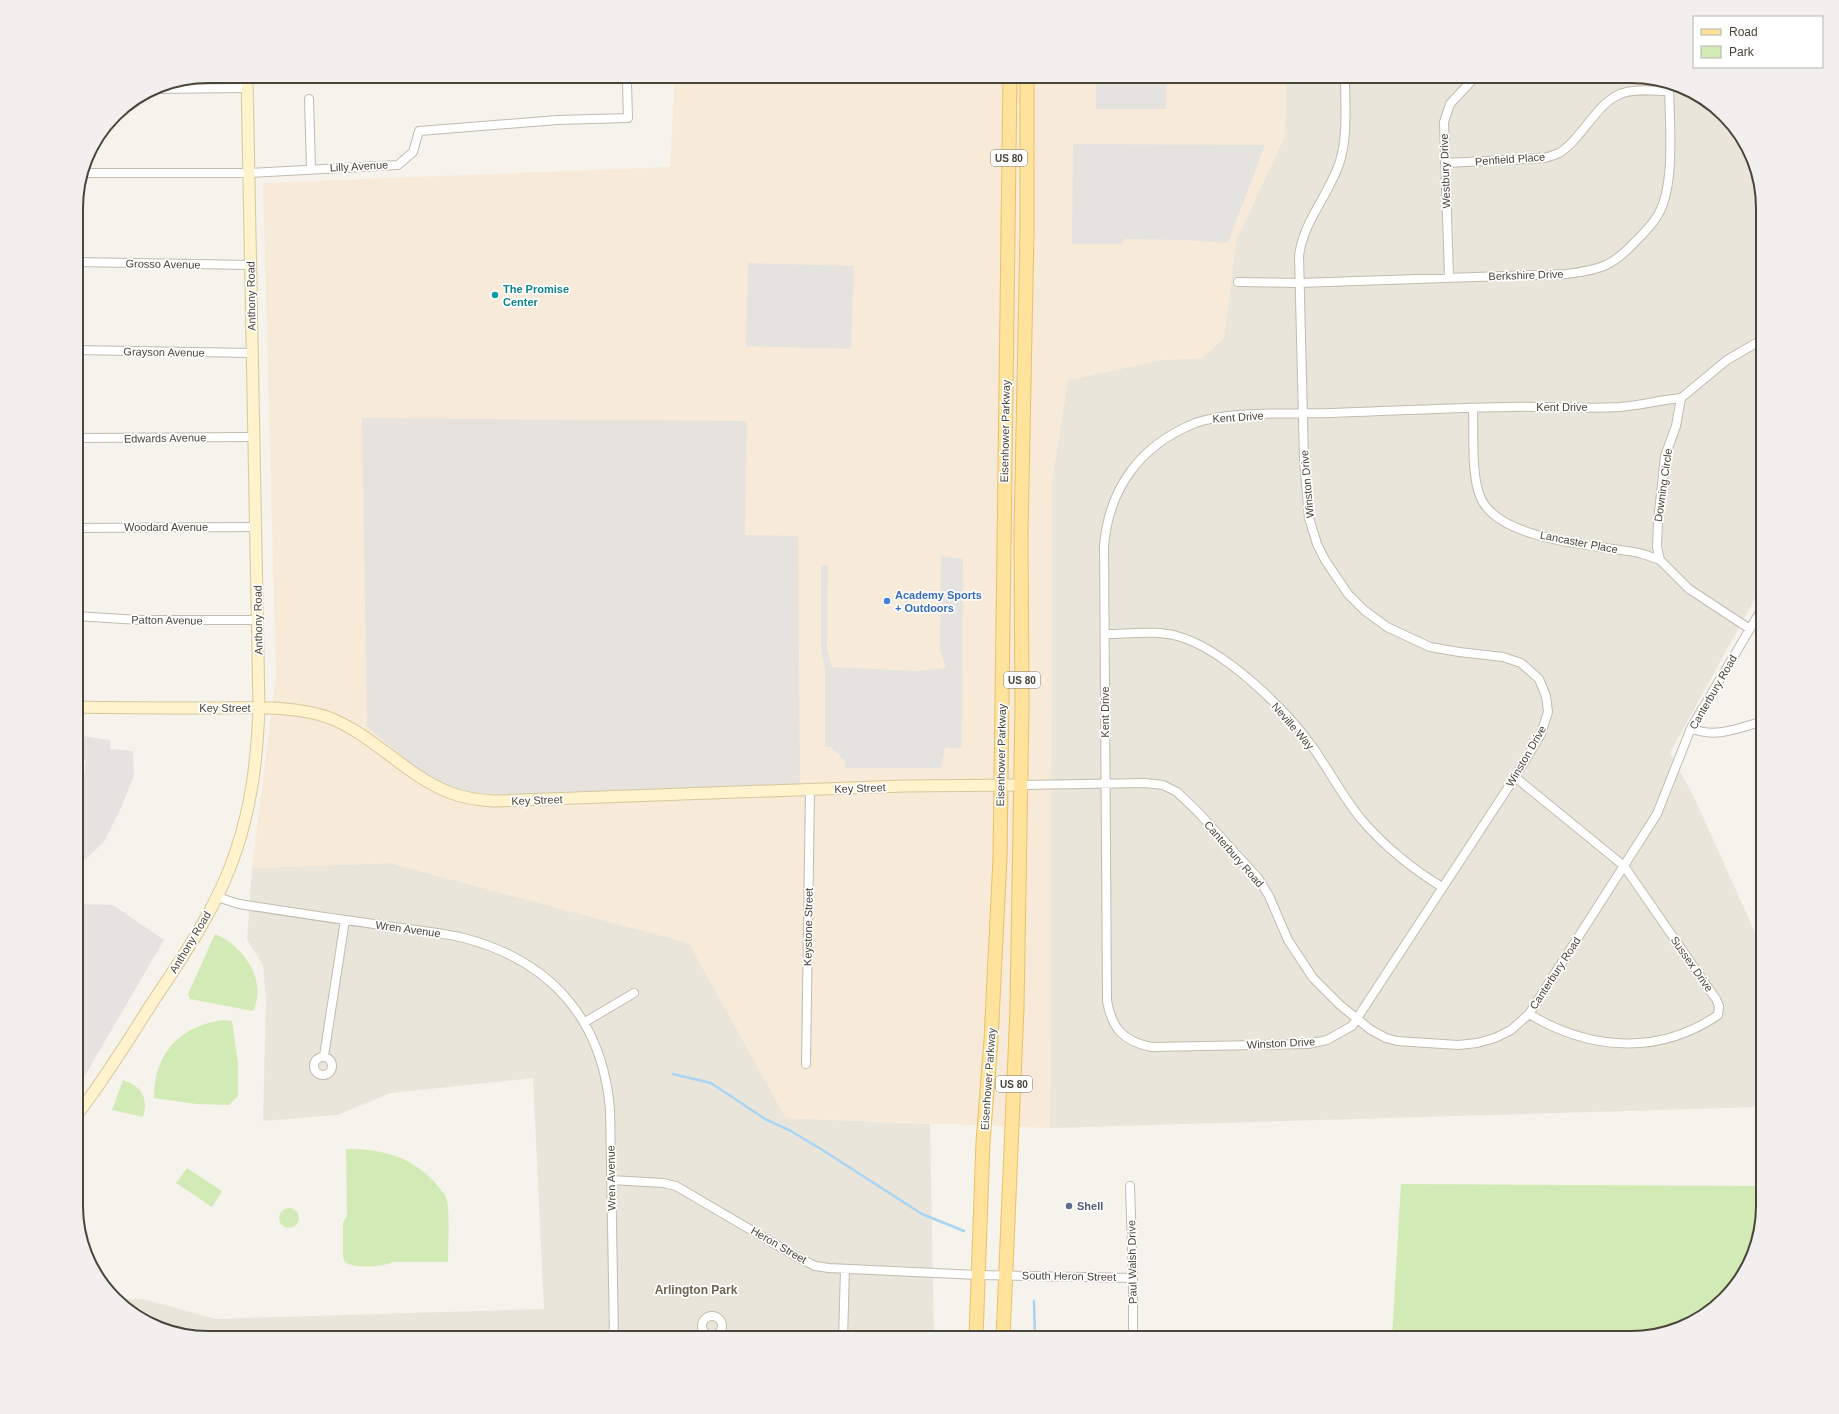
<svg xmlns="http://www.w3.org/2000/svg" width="1839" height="1414" viewBox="0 0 1839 1414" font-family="Arial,sans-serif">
<rect width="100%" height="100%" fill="#f6f3ec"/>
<path fill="#eae5da" d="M1286 76H1631L1674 83 1712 103 1749 149 1763 208V584L1670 753 1694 797 1763 950V1107L1050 1128 1052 480 1068 380 1161 360 1202 358 1224 338 1236 240 1285 136Z
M390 863 689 943 786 1118 930 1124 934 1338H208L165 1331 127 1311 118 1299H143L216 1319 544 1309 533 1078 391 1093 337 1115 263 1121 266 1000 263 965 247 940 252 868Z"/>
<path fill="#f7ead8" d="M675 76H883L983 79 984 76H1286L1285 136 1236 240 1224 338 1202 358 1161 360 1068 380 1052 480 1050 1128 786 1118 689 943 390 863 252 868 276 676 263 183 670 167Z"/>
<path fill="#e6e2dd" d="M362 418 747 421 745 535 798 536 800 785 527 795 471 793 427 778 367 726Z"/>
<path fill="#d2eab5" d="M215 934C243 945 268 981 253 1011L190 999 188 994Z
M223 1020 232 1021 238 1063V1096L229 1105 196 1104 154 1098C154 1054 179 1026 223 1020Z
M123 1080C141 1086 149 1097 143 1117L112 1110Z
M346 1149C381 1149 413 1156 437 1185 440 1189 446 1195 447 1200 450 1219 448 1242 448 1262H393C384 1267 354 1269 345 1262L343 1257V1223L347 1216Z
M187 1168 222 1191 212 1207 176 1183Z
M1401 1184 1763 1186V1206L1756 1249 1736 1287 1689 1325 1631 1338H1392Z
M279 1218a10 10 0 1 1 20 0a10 10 0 1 1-20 0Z"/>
<path fill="#e5e3e0" d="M1037 76H1166V109H1096V81L1037 80Z
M1073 144 1265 145 1228 243 1184 240 1125 239 1121 244H1072Z
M748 263 854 266 851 349 746 346Z
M941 556 963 559 962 748H945L941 768H845V761L831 747H825V668L821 650V565H828L827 649 832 667 916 671 946 668 940 650Z
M76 735 110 740V749L133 751 134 776 121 808 104 842 76 868V790L83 780 86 760 76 758Z
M76 904 113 905 164 940 76 1091Z"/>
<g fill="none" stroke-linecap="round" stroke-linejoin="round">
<path stroke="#a9d4f2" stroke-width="2.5" d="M673 1074 711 1083 765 1119 791 1131 824 1151 922 1214 964 1231
M1034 1301 1035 1338"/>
<defs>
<path id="street" d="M1345 76C1345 104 1348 135 1340 161 1330 194 1303 221 1299 256L1304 460 1309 518 1317 544 1325 560 1348 594 1364 610 1387 627 1430 647 1459 652 1503 657 1521 663 1539 679 1546 696 1548 712 1541 734 1515 777 1352 1026 1327 1040 1308 1044 1152 1047C1124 1042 1112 1029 1107 1001L1104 546C1109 488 1140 446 1193 424 1227 410 1294 414 1333 413 1390 411 1448 408 1506 407 1543 406 1582 409 1620 407 1641 405 1661 400 1681 398
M153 89 248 88
M309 99 311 169
M1445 163 1544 158C1549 157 1554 155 1559 153 1582 139 1595 105 1620 94 1634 88 1655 91 1669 91
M83 173H249L398 165 413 152 419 131 557 120 628 118 627 84
M76 262 250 265
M1449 277 1444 122 1450 104 1476 76
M1238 282 1299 283 1566 274C1600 270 1613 266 1636 241 1644 233 1654 223 1659 213 1676 182 1669 118 1669 82
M76 350 252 353
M1473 408C1474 433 1471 474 1480 496 1496 540 1593 545 1634 552 1642 553 1651 557 1660 560
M76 438 253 437
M76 528 255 527
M76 616 139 620H258
M1750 629 1689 589 1660 560 1657 547 1658 521 1665 456 1676 426 1681 398 1727 360 1763 339
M1105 634C1126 634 1157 630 1177 636 1223 648 1287 710 1314 749 1330 772 1343 797 1361 819 1385 847 1411 868 1442 887
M1691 728C1714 739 1740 728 1763 721
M1515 777 1624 866 1716 999 1719 1006 1718 1015C1658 1056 1589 1050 1529 1014
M1021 785 1145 783 1163 785 1177 792 1197 811 1258 878 1269 896 1288 940 1313 978 1340 1005 1371 1030 1386 1038 1397 1041 1458 1045 1477 1043 1495 1038 1511 1030 1529 1014 1657 814 1691 728 1763 607
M217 897 239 904C284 911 329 918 374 924 403 929 435 931 464 938 551 961 602 1019 610 1109L614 1338
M585 1022 634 993
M324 1056 345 920
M314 1066a9 9 0 1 1 18 0a9 9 0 1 1-18 0Z
M806 1064 810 790
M611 1180 663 1183 676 1186 799 1258 815 1266 829 1268 978 1275 1133 1278
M1130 1186 1133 1278V1338
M702 1326a10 10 0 1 1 20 0a10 10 0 1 1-20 0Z
M843 1338 845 1270"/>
<path id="secondary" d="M76 707C123 708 169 708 216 708 253 708 295 705 330 718 375 736 406 776 451 793 464 798 479 800 493 801L904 786 1021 785
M76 1116C104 1080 128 1041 152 1003 184 955 218 906 236 851 252 803 257 759 259 708L247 76"/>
<path id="primary" d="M976 1338 983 1142 991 1040 1000 858 1010 76
M1003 1338 1017 1008 1022 707 1021 533 1027 232V76"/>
</defs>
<use href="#street" stroke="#c2bbae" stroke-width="10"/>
<use href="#secondary" stroke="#d6c79b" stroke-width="13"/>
<use href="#primary" stroke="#e6c16a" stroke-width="15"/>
<use href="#street" stroke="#fff" stroke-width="8"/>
<use href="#secondary" stroke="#fff3cd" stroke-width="11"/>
<use href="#primary" stroke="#ffe39c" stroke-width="13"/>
</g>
<circle fill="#0f9aa8" stroke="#fff" stroke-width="1.5" cx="495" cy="295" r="4"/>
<circle fill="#3f7fe0" stroke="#fff" stroke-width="1.5" cx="887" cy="601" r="4"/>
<circle fill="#5c6f8a" stroke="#fff" stroke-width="1.5" cx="1069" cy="1206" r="4"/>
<g text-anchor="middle" stroke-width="3.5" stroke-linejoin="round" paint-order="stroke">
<g fill="#fff" stroke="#817c74" stroke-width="1">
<rect x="991" y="150" width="36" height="16" rx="3"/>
<rect x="1004" y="672" width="36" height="16" rx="3"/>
<rect x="996" y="1076" width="36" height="16" rx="3"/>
</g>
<g font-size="10" font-weight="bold" fill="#4b4439">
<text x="1009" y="162">US 80</text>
<text x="1022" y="684">US 80</text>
<text x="1014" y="1088">US 80</text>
</g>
<g font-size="11" fill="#4b4439" stroke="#fff">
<text transform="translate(1510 159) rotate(-4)" y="4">Penfield Place</text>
<text transform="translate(359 166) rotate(-3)" y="4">Lilly Avenue</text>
<text transform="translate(1445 171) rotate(-92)" y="4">Westbury Drive</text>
<text transform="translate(163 264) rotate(1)" y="4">Grosso Avenue</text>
<text transform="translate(1526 275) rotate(-2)" y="4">Berkshire Drive</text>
<text transform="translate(251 296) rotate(-91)" y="4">Anthony Road</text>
<text transform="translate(164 352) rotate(1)" y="4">Grayson Avenue</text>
<text x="1562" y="411">Kent Drive</text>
<text transform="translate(1238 417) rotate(-4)" y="4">Kent Drive</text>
<text transform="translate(1005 431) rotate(-89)" y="4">Eisenhower Parkway</text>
<text transform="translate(165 438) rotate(-1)" y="4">Edwards Avenue</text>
<text transform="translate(1307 484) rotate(-95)" y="4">Winston Drive</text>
<text transform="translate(1663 485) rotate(-82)" y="4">Downing Circle</text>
<text x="166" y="531">Woodard Avenue</text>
<text transform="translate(1579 542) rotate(11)" y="4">Lancaster Place</text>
<text transform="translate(167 620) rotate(1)" y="4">Patton Avenue</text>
<text transform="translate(258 620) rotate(-91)" y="4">Anthony Road</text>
<text transform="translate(1713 692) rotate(-60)" y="4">Canterbury Road</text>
<text x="225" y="712">Key Street</text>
<text transform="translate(1105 712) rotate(-90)" y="4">Kent Drive</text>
<text transform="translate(1293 726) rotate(49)" y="4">Neville Way</text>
<text transform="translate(1001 755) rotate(-89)" y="4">Eisenhower Parkway</text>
<text transform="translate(1526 756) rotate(-60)" y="4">Winston Drive</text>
<text transform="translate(860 788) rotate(-2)" y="4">Key Street</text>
<text transform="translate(537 800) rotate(-2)" y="4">Key Street</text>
<text transform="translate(1234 854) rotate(49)" y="4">Canterbury Road</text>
<text transform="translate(808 927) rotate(-89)" y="4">Keystone Street</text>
<text transform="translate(408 929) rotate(8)" y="4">Wren Avenue</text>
<text transform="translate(190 942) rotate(-59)" y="4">Anthony Road</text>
<text transform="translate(1692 964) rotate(55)" y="4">Sussex Drive</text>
<text transform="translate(1555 973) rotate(-57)" y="4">Canterbury Road</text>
<text transform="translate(1281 1043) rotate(-3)" y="4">Winston Drive</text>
<text transform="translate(988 1079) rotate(-86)" y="4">Eisenhower Parkway</text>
<text transform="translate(611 1178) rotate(-91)" y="4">Wren Avenue</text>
<text transform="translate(779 1245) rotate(30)" y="4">Heron Street</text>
<text transform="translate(1132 1262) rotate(-91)" y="4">Paul Walsh Drive</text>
<text transform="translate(1069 1276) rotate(1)" y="4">South Heron Street</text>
</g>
<g font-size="11" font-weight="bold" fill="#0d838f" stroke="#fff" text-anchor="start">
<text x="503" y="293">The Promise<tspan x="503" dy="13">Center</tspan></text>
</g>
<g font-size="11" font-weight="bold" fill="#366cbe" stroke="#fff" text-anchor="start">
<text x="895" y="599">Academy Sports<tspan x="895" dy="13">+ Outdoors</tspan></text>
</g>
<g font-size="11" font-weight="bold" fill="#4e5e75" stroke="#fff" text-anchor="start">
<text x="1077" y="1210">Shell</text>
</g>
<g font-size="12" font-weight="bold" fill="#6e6250" stroke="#fff">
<text x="696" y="1294">Arlington Park</text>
</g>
</g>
<path d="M0 0H1839V1414H0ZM208 83H1631A125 125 0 0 1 1756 208V1206A125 125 0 0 1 1631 1331H208A125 125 0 0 1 83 1206V208A125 125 0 0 1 208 83Z" fill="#f1f0ef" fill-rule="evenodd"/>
<path fill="none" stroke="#4b4439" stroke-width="2" d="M208 83H1631A125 125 0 0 1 1756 208V1206A125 125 0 0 1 1631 1331H208A125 125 0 0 1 83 1206V208A125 125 0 0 1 208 83Z"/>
<rect x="1693" y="16" width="130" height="52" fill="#ffffff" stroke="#b7b4b0"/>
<rect x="1701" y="29" width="20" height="6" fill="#ffe39c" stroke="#b7b4b0"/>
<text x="1729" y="36" font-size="12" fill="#4b4439">Road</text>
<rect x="1701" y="46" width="20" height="12" fill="#d2eab5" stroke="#b7b4b0"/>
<text x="1729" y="56" font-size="12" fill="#4b4439">Park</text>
</svg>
